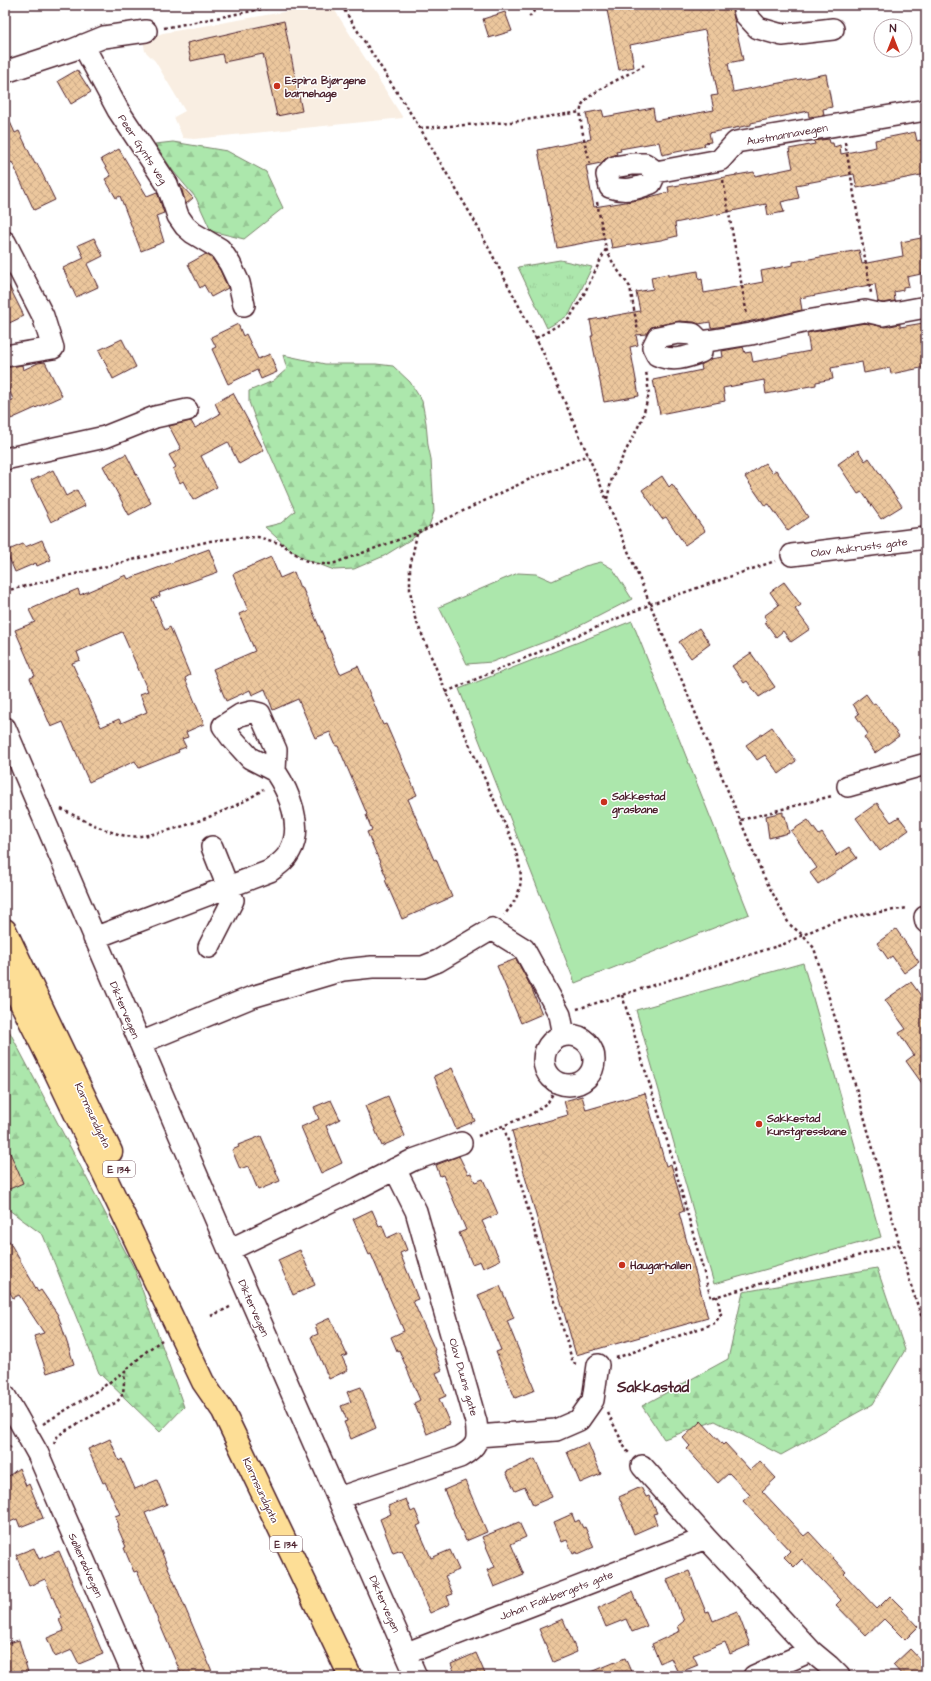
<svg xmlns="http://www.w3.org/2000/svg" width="931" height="1681" viewBox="0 0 931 1681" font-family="'Architects Daughter',sans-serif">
<defs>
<pattern id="forest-firs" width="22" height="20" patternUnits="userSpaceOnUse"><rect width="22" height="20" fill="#ace7ac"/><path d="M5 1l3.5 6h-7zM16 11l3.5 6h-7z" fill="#96c694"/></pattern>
<pattern id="park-tufts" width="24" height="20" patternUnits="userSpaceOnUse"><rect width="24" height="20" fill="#ace7ac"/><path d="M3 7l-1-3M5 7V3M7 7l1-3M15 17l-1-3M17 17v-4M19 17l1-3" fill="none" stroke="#96c694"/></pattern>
<pattern id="building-cross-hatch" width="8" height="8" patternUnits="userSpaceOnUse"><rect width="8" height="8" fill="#ecc79d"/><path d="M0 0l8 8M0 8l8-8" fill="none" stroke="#ccaa87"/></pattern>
</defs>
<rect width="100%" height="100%" fill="#fff"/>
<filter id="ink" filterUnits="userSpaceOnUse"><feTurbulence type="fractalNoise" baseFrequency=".025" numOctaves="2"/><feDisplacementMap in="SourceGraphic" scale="8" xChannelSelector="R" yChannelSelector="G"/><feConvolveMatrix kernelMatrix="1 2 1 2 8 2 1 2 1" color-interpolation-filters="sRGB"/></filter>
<g filter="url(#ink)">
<path fill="#f9eee2" d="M318 6 334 9 403 118 194 139 183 138 174 117 185 111 155 61 145 51 143 40 163 33Z"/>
<path fill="#ace7ac" stroke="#7b836c" d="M601 562 613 569 632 599 560 636 492 662 467 664 439 607 518 573 536 574 552 581 585 566Z
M632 621 749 914 575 983 459 689Z
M803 963 881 1237 714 1284 636 1010Z"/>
<path fill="url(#forest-firs)" stroke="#7b836c" d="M173 142 227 151 266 172 283 208 244 239 211 231 196 198 173 171 155 144Z
M283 355 325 364H376L393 366 410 382 422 401 426 423 428 445 431 459 434 512 429 526 413 538 384 556 354 569 334 570 303 558 288 548 265 527 281 523 295 511 259 429 249 402V391L273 381 287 369Z
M5 1023 135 1270 184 1407 160 1432 99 1373 43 1235 5 1207Z
M877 1268 905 1350 873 1404 781 1455 715 1421 664 1439 642 1406 728 1359 743 1292Z"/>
<path fill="url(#park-tufts)" stroke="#7b836c" d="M560 260 592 267 569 315 547 328 518 267Z"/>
<path fill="url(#building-cross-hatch)" stroke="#4a1f2b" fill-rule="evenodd" d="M606 5H731L743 60 728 63 733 92 826 74 832 107 823 109 824 115 809 117 808 111 751 123V125L709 133 711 142 704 143 705 146 662 155 659 142 620 149 621 151 616 152 617 154 605 159 601 163 586 166 594 207 638 200 669 192 668 187 754 172 755 176 793 168 789 149 815 144 814 141 829 139 830 143H833L834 147 840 145 841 154 876 147 875 140 915 132 917 141 926 139V174L857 188 854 174 796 185 799 198 781 202 784 212 768 215 766 204 675 223 677 236 661 240 612 248 610 238 557 248 538 150 591 139 586 113 602 110 604 117 653 108 655 121 714 110 711 96 718 95 705 30 630 45 634 67 619 70Z
M505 12 512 31 489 38 483 19Z
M284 21 302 111 277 116 263 54 224 62 222 54 191 61 187 43Z
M77 70 91 92 71 104 58 81Z
M5 111 15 133 19 131 35 164 37 163 55 200 34 210 12 162 5 166Z
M119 149 147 196 157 192 164 213 156 216 164 242 141 251 120 196 116 198 105 179 111 176 101 159Z
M180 184 193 198 186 204Z
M926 237V273L907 277 909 286 903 287V290L894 292 895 301 883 303 878 302 875 284 800 298 802 310 738 324 711 328 710 322 699 324 694 322 679 321 651 327 646 334 636 335 638 345 630 347 639 396 604 402 591 336H593L590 320 640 311 636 292 653 289 651 277 668 274V276L698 271 699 280 702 279 704 293 763 282 761 271 793 265V262L859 250 862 264 903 256 901 242Z
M94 238 103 256 87 264 98 287 76 297 63 268 84 258 78 245Z
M206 254 212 258 220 270 228 288 211 297 204 285 200 288 188 264Z
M5 278 24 316 5 325Z
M865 323 885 327 900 324V327L923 323 926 337V367L891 374 890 368 864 373 862 362 831 368 833 379 816 382V385L766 394 764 380 723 388 725 401 660 414 653 380 702 370 701 365 710 359 723 357 722 351 743 347 745 353 751 352 753 362 810 351 807 333Z
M238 324 243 336 246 334 258 359 270 354 277 372 261 379 257 370 228 384 212 349 216 347 211 337Z
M122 339 136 367 113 379 99 350Z
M45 362 62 396 11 419 5 403 13 400 5 377V368L22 365 23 370 38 363Z
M233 393 264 450 239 464 228 442 201 456 217 487 193 500 183 481 180 483 173 469 176 467 169 455 181 449 169 426 191 421 195 428 220 414 215 403Z
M858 450 865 461 869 458 902 506 881 519 862 492 858 494 838 464Z
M126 454 151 503 129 515 103 466Z
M765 463 772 473 776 470 808 517 788 531 769 504 765 506 745 477Z
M53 470 66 496 77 490 85 506 51 522 31 481Z
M662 476 669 487 672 484 705 531 685 545 666 517 662 519 642 490Z
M42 540 51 560 37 566 36 563 15 572 6 551 23 544 25 547Z
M209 549 218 572 159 593 160 596 152 599 165 630 170 627 190 675 185 678 204 724 186 732 188 737 182 739 186 747 178 750 179 752 139 768 135 761 89 782 63 722 51 727 30 678 35 676 15 630 35 622 29 610 51 600 78 589 80 595 126 575 128 579ZM122 632 148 691 140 694 147 712 121 723 119 719 101 727 72 663 80 660 77 652Z
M271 557 280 578 294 572 300 588 302 587 340 674 358 666 383 725 386 724 417 795 408 799 434 860 436 859 452 897 402 919 385 880 387 879 367 832 372 830 366 815 367 814 338 746H336L330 732 315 738 298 699 273 710 265 689 252 695 250 690 226 701 213 669 255 651 239 614 248 610 233 574Z
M784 582 801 605 795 609 810 629 791 642 783 631 776 637 765 622 767 620 764 616 779 605 770 592Z
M699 628 710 644 691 658 679 642Z
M751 653 775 687 759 697 747 681 744 683 732 666Z
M866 694 873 704 875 703 899 736 875 753 864 737 868 734 856 716 859 714 853 704Z
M772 727 796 761 779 774 765 755 757 760 746 745Z
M877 803 891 822 899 817 909 830 880 851 856 818Z
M783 812V816H785L789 833 769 838 766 816Z
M808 820 819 835 822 833 837 855 835 856 849 847 857 858 818 884 810 873 817 868 791 831Z
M896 929 919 962 904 973 892 956 888 959 877 943Z
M516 959 531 987 542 1014 521 1023 497 966Z
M911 982 924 1000 920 1002 926 1011V1089L906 1061 914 1055 899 1033 906 1029 885 1000Z
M452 1068 475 1121 456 1129 434 1076Z
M645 1093 666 1166 671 1164 684 1211 679 1213 708 1318 576 1355 512 1131 568 1115 564 1101 582 1096 586 1110Z
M388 1096 405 1136 382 1146 365 1106Z
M331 1100 340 1119 326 1126 342 1163 321 1173 301 1127 319 1119 314 1107Z
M261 1136 280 1181 258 1190 248 1166 240 1169 232 1150 239 1147 238 1145Z
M5 1141 23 1183 5 1191Z
M459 1156 468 1174 471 1173 475 1182 483 1179 498 1214 482 1221 500 1260 483 1268 480 1261 472 1264 459 1233 466 1230 443 1175 440 1176 436 1165Z
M372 1210 379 1226 382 1225 387 1238 400 1232 407 1250 400 1253 418 1299 413 1301 435 1350 434 1351 442 1370 436 1373 446 1396 439 1399 450 1424 427 1434 414 1403 420 1400 399 1350 397 1351 391 1337 404 1331 371 1254 369 1255 353 1219Z
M5 1234 38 1292 41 1290 58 1315 74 1364 47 1373 34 1336 44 1333 19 1295 13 1298 5 1283Z
M300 1250 315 1285 293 1295 278 1260Z
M500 1286 514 1318 507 1321 535 1390 515 1398 496 1352 501 1350 478 1295Z
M330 1318 347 1355 342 1357 348 1370 329 1379 311 1337 318 1334 315 1325Z
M361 1387 376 1428 351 1439 344 1422 347 1421 341 1406 351 1402 347 1392Z
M701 1421 723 1445 725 1443 750 1470 760 1461 776 1478 762 1491 804 1536 809 1532 846 1572 844 1574 877 1609 890 1596 903 1609 902 1610 918 1627 905 1640 884 1619 866 1636 836 1605 841 1600 802 1559 794 1567 784 1557 790 1551 743 1501 750 1495 729 1473 718 1483 687 1449 690 1446 683 1438Z
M110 1439 119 1461 122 1459 135 1489 157 1480 167 1504 145 1513 214 1676H182L137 1571 134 1572 124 1548 126 1547 117 1526 119 1525 115 1516 120 1514 105 1482 103 1483 88 1449Z
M588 1443 601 1474 580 1483 567 1452Z
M535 1459 552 1497 533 1505 525 1487 515 1491 506 1472Z
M19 1468 26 1486 29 1484 43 1518 20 1527 17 1519 5 1524V1479Z
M465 1481 487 1532 466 1541 444 1490Z
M641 1487 646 1497 649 1496 657 1513 653 1514 657 1524 634 1534 619 1497Z
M406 1499 411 1512 415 1510 421 1524 417 1526 431 1558 450 1550 459 1570 445 1576 453 1594 447 1596 450 1604 430 1613 402 1550 393 1553 380 1519 391 1514 388 1506Z
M572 1514 575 1522 579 1520 583 1528 585 1527 594 1547 578 1554 577 1552 573 1554 567 1540 562 1542 554 1522Z
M519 1522 526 1537 511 1544 524 1575 494 1587 487 1570 495 1567 482 1537Z
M34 1548 39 1559 59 1551 103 1654 79 1664 72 1650 55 1657 47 1638 64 1631 59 1620 62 1618 45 1579 29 1586 16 1555Z
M689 1571 706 1612 709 1611 713 1621 737 1611 750 1645 730 1654 725 1642 693 1655 698 1665 678 1673 671 1658 660 1663 652 1644 680 1631 678 1626 684 1621 667 1580Z
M632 1592 647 1626 632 1632 626 1619 606 1627 598 1608Z
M563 1619 577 1652 553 1662 539 1629Z
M19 1640 29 1676H5V1644Z
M910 1649 926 1666V1676H903L893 1665Z
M476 1653 486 1676H456L451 1664Z
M625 1658 633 1676H582Z"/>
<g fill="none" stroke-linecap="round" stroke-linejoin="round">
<defs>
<path id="minor" d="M743 5 745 14 758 28 782 35 833 29
M83 45 118 110 167 184 178 216 185 226 193 233 220 249 230 264 239 283 244 305
M5 72 72 50 104 37 146 31
M656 172 651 183C636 189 625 192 610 187L607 175 614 167 632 164H645L656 172 720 160 736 142 926 110
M5 242 43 316 53 348 5 356
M678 333 693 334 701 342V352C685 358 673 362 657 355L653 347 658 337Z
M701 342 751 334 807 321 865 311 883 315 926 307
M5 459 105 437 155 417 187 410
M792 555 926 538
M252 712 260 714 276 750 275 771 250 758 231 737 223 726 240 715Z
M5 728 229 1250 416 1676
M848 786 926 764
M925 917 926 922
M94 938 270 871C278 865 286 860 290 851 304 827 289 792 275 771
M209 947 233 900 212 847
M544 1060a25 25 0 1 1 50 0a25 25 0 1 1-50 0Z
M140 1043 252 997 343 970 372 967H423L438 961 492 929 524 949 560 1015 564 1035
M229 1250 358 1188 413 1160 461 1143
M5 1396 16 1415
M478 1436 556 1430 579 1420 593 1400 598 1365
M38 1454 134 1676
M642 1466 706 1538 811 1651 829 1666 839 1676
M338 1498 460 1457C477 1447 479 1442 476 1422L416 1211 395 1169
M407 1653 706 1538
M754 1676 811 1651"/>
<path id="highway" d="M5 930 111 1152
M5 971 53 1067 203 1382 223 1411 350 1676"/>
</defs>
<use href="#minor" stroke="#4a1f2b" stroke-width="24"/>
<use href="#highway" stroke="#4a1f2b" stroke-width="25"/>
<path stroke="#4a1f2b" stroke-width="2.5" stroke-dasharray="3 3" stroke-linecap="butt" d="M341 5 420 128 474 220 542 350 588 455 763 875 789 924 804 936 814 948 857 1091 912 1289 926 1329
M529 17 539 5
M164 28 283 5
M420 128 511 122 581 112
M845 142 871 293
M590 164C587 150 577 118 582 105 588 92 631 74 644 65
M723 180 747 315
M597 202 606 249 614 265 630 287 638 332
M536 338 569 319 582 298 606 249
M607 499 612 478 642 419 649 394 646 371
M417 534 410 567V590L415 618 446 692 512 840C522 871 528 888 504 915
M5 591 210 541 235 538 258 537 282 544 304 560 316 564H332L417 533 530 479 588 455
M446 692 651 604 775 561
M61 809C82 819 103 831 126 836 154 841 241 808 263 789
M741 820 832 796
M622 995 669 1147 711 1298 899 1244
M577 1009 784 944 831 922 866 914 908 908
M504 1127 573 1363 578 1364
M478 1136 532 1114 548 1102 559 1083
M211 1316 232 1306
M616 1358 715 1323 721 1314 717 1296
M608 1413 626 1450 629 1453
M43 1424 100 1389 125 1371
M54 1444 57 1437 63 1432 117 1402 123 1394 125 1371 148 1350 162 1340
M5 1451 11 1447"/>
<use href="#minor" stroke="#fff" stroke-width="21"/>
<use href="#highway" stroke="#fdde96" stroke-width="22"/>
<defs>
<path id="minor-bridge" d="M16 1415 38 1454"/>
</defs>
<use href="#minor-bridge" stroke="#4a1f2b" stroke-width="24" stroke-linecap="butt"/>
<use href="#minor-bridge" stroke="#fff" stroke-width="21"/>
</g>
</g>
<g fill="#c8321e" stroke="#fff" stroke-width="1.5">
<circle cx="277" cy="86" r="4"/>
<circle cx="604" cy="802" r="4"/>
<circle cx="759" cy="1124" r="4"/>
<circle cx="622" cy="1265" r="4"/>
</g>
<g text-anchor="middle" stroke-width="3" stroke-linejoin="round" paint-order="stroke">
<g fill="#fff" stroke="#80626b" stroke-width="1">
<rect x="103" y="1161" width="32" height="16" rx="3"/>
<rect x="270" y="1536" width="32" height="16" rx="3"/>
</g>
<g font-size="10" font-weight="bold" fill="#4a1f2b">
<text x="119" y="1173">E 134</text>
<text x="286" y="1548">E 134</text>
</g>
<g font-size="11" font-weight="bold" fill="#4a1f2b" stroke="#fff" text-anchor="start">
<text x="285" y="84">Espira Bjørgene<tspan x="285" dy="13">barnehage</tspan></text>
<text x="612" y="800">Sakkestad<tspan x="612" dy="13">grasbane</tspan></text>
<text x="767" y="1122">Sakkestad<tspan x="767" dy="13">kunstgressbane</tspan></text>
<text x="630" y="1269">Haugarhallen</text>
</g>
<g font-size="11" fill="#4a1f2b" stroke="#fff">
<text transform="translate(787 134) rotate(-10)" y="4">Austmannavegen</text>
<text transform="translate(143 149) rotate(57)" y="4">Peer Gynts veg</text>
<text transform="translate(859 547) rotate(-7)" y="4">Olav Aukrusts gate</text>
<text transform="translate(125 1010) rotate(67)" y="4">Diktervegen</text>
<text transform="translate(93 1115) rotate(65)" y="4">Karmsundgata</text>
<text transform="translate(254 1308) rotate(66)" y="4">Diktervegen</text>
<text transform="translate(464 1377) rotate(74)" y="4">Olav Duuns gate</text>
<text transform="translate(261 1490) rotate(65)" y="4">Karmsundgata</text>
<text transform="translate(86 1565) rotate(66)" y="4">Søllerødvegen</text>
<text transform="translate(556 1595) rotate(-21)" y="4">Johan Falkbergets gate</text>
<text transform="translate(385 1604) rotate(66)" y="4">Diktervegen</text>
</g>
<g font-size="15" font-weight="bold" fill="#4a1f2b" stroke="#fff">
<text x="653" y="1392">Sakkastad</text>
</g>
</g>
<rect width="931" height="1681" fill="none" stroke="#fff" stroke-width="20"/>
<rect x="10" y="10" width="911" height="1661" fill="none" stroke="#4a1f2b" stroke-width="1.5" filter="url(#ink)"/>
<g transform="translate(893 38)"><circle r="19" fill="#ffffff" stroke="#b7a5aa"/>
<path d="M0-3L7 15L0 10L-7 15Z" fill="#c8321e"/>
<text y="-6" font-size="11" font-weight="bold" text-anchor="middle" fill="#4a1f2b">N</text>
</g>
</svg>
